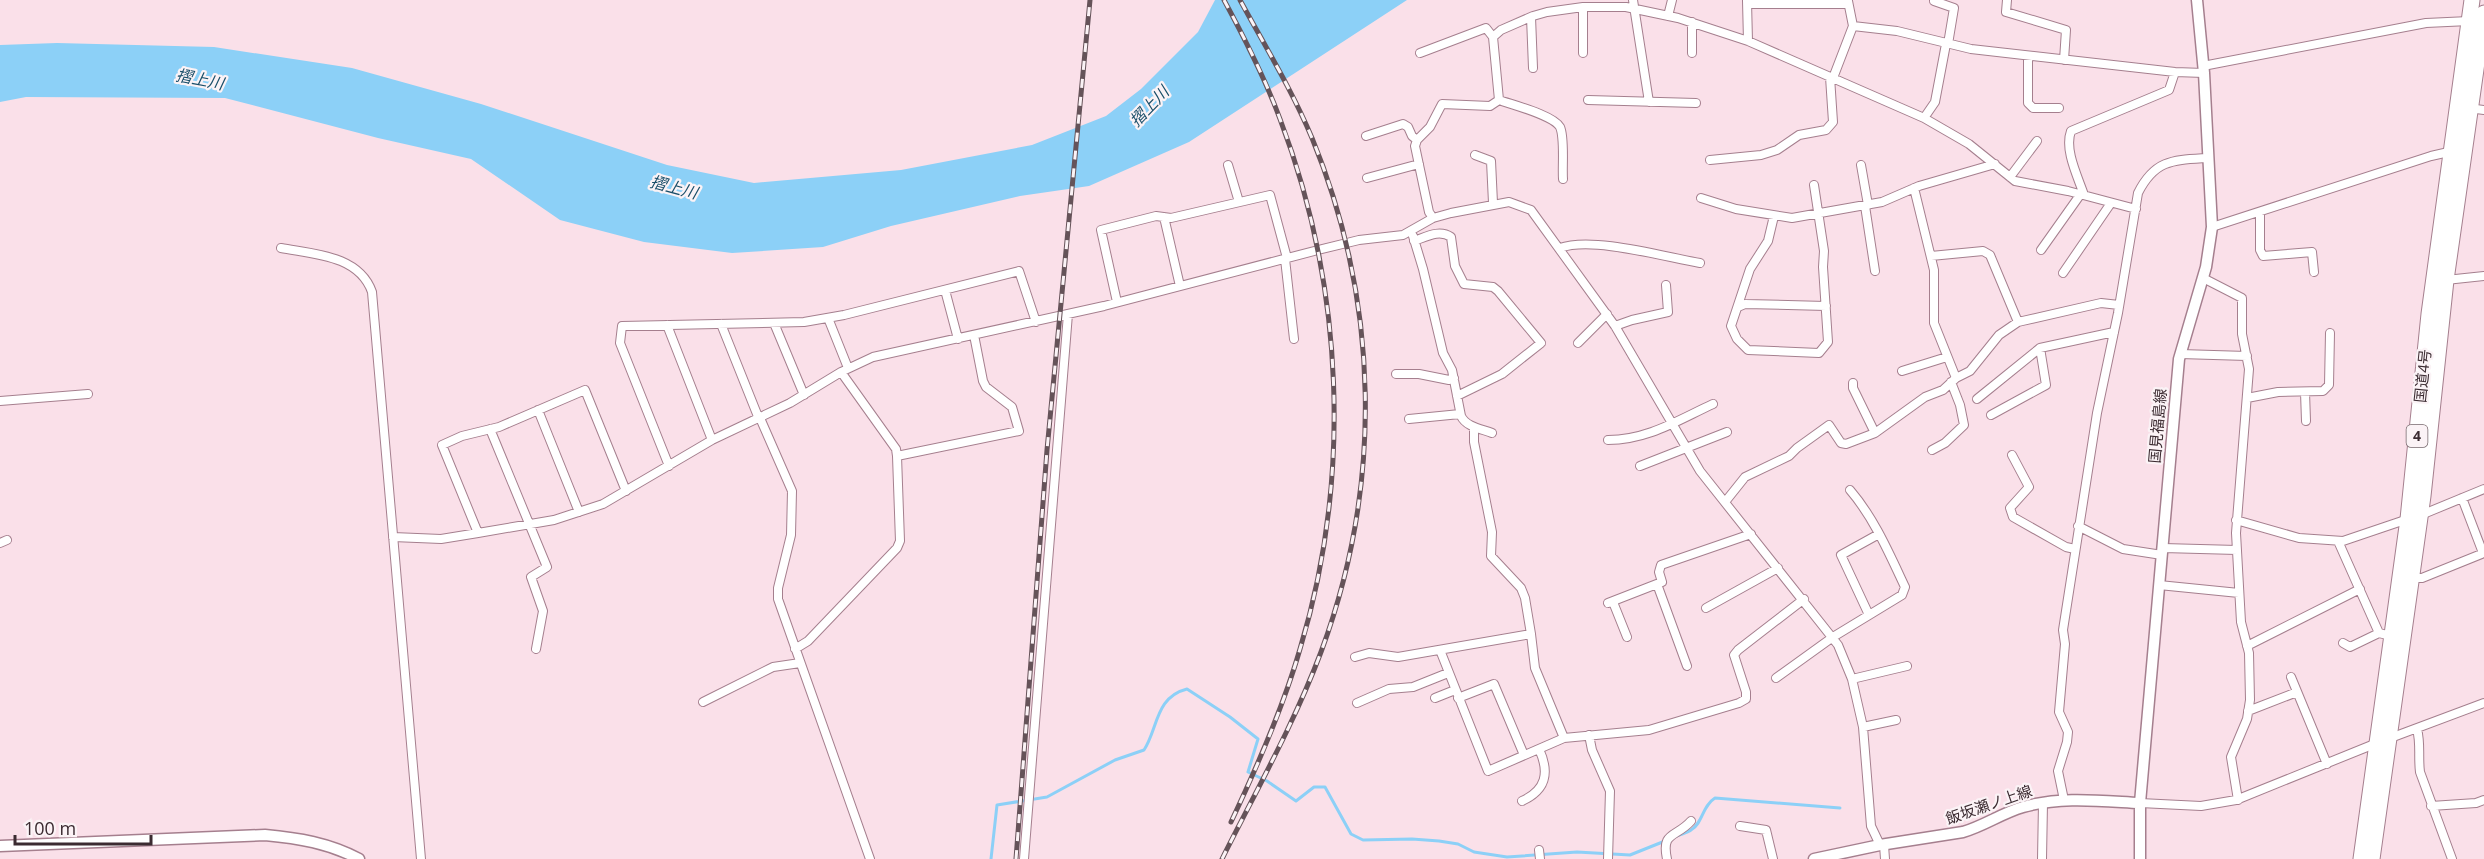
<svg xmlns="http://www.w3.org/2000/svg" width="2484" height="859" viewBox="0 0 2484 859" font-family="'Open Sans','Noto Sans JP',sans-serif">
<rect width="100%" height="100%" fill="#fae0e9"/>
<path fill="#8cd0f7" d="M1215 0H1407L1189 142 1089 186 1020 196 891 226 823 247 732 253 644 242 560 220 471 159 378 138 225 98 26 97 0 102V45L57 43 214 47 352 68 481 104 667 165 754 183 901 170 1032 145 1106 116 1141 89 1198 32Z"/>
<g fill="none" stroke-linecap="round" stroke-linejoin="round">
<path stroke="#8cd0f7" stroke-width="3" d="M1677 836C1681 834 1687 833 1691 830 1703 823 1702 806 1715 798L1840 808
M991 859 997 805 1047 797 1115 760 1144 750C1158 729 1155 697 1187 689L1230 717 1258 739 1248 772 1267 781 1296 801 1314 787H1325L1351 834 1363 840 1412 839 1439 841 1458 844 1474 852 1507 857 1577 852 1630 855 1665 841"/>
<defs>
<path id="street" d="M1633 0 1649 102
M2007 0 2006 12 2066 30 2064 60
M1747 1 1748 41
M1934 1 1954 8 1948 44
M1747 4H1848
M1668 16 1672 0
M1531 17 1533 68
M1692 22V53
M1853 26 1897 31 1971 49 2175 72 2204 73
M1420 53 1486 28 1493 37
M1583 53V7
M2028 56V103L2033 108H2059
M2203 66 2426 23 2469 21
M1833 78 1853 26 1848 1
M1588 100 1696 103
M2468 108 2484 110
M1924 118 1935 102 1946 44
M1366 136 1403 124 1408 127 1412 136 1417 140
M1475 155 1491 161 1493 203
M1710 160 1761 155 1777 150 1799 135 1826 130 1833 122 1830 77
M1228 165 1239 202
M1861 165 1868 205
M2010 177 2037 141
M1367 178 1419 164
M1563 179C1562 166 1565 138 1560 127 1553 115 1513 105 1499 100L1493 37 1501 30 1533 16 1547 12 1583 7H1626L1678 18 1748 41 1924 118 1969 144 2015 181 2068 191 2136 209
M1914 188 1934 270V323L1956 378
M2084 195C2078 177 2064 150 2071 131L2169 90 2175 72
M1701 198 1736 209 1792 218 1882 202 1919 186 1995 164
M1865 206 1875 271
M2260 212V250L2263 256 2312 252 2314 272
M1774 216 1768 241 1750 269 1731 326 1737 339 1748 350 1819 353 1828 342 1823 267 1824 251 1814 185
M1164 217 1180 286
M1433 218 1429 212 1415 146 1417 140 1430 127 1442 104 1490 106 1499 100
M2212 227 2431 156 2453 151
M1413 236 1423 269 1443 353 1452 370 1461 416C1466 427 1482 429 1492 433
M1414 241C1426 237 1439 229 1451 237L1455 266 1464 284 1493 287 1498 291 1541 343 1502 374 1457 396
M281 248C313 254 359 255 372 292L421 859
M1560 248C1592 236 1665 257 1700 263
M2041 250 2080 195
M1931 256 1983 251 1990 255 2018 322
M1285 259 1294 339
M2063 273 2111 203
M2203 278 2242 298V334L2249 369 2236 533 2241 622 2249 653 2250 700 2247 719 2231 757 2238 800
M2446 280 2484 276
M945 290 958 339
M1117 302 1101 230 1156 216 1171 218 1270 195 1287 258
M1738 307 1745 304 1826 306
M828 318 848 368
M774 323 804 395
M721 324 759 419
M667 325 712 440
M1615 326 1632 320 1668 312 1666 285
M1578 343 1607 314
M2180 354 2247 356
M1902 371 1947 357
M841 372 896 449 897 456
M1396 374H1419L1449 380 1454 378
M1853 383V388L1875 433
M2305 392 2306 421
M2247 398 2278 392 2323 391 2329 385 2330 333
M1977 399 2040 348 2114 332
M0 401 88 394
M538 410 579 512
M1991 415 2046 385 2040 348
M760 418 792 491 791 535 778 588V599L870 859
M1409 419 1460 414
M1474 427V442L1492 532 1491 556 1521 588 1525 598 1531 634
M490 429 547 567 531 577 543 611 536 649
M1608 440C1648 440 1678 420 1713 404
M1932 450 1945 443 1964 425 1960 405 1951 382
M2012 455 2029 487 2010 508 2013 517 2066 547 2075 549
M669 466 620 343 622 326 804 322 844 315 1019 271 1036 322
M1640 466 1727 432
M2462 498 2483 553
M1725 502 1745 477 1789 456 1797 448 1829 425 1841 443 1846 444 1875 433 1925 397 1943 390 1956 378 1970 371 1999 335 2018 322 2101 303 2119 305
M2421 515 2484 489
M2236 520 2299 538 2343 541 2408 519
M2078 526 2123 549 2162 555
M478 533 442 445 462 436 499 427 585 390 626 491
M393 537 441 539 478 533 554 520 603 504 712 440 790 403 841 372 873 357 1104 306 1318 250 1359 240 1403 235 1433 218 1451 213 1509 202 1531 210 1615 326 1700 471 1838 645 1852 679 1863 727 1871 826 1880 845
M2338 541 2379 633
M0 543 7 540
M2163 548 2237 550
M2412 578H2422L2484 553
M1657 584 1687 666
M2159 585 2239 593
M1613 602 1627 637
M1608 603 1662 582 1659 572 1661 565 1751 534
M1706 608 1778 568
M1869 615 1841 555 1879 534
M2343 643 2350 647 2379 633 2391 636
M2247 646 2360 589
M795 649 808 641 897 548 900 541 897 456 1019 431 1012 407 986 387 983 381 974 335
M1440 650 1488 771 1564 738 1649 730 1739 703 1746 699V692L1734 655 1738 650 1804 599
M1355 657 1369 653 1398 657 1531 634 1535 668 1564 738
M2291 677 2327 764
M1776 678 1833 637 1902 595 1905 587C1889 553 1874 518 1850 490
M1852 679 1907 666
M1435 698 1455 690
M1458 698 1494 684 1524 755
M703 702 773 667 800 663
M1357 703 1389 689 1413 687 1448 673
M2248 711 2297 692
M1863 727 1896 720
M2417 729C2421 744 2418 757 2420 772L2452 859
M1589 735 1592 750 1610 791 1608 859
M2064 800 2058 771 2067 742 2068 732 2059 712 2065 644 2063 630 2097 413 2118 313 2138 193C2155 159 2174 160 2208 158
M1522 801C1546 790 1550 773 1539 749
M2140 803 2201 806 2236 800 2377 743 2484 703
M2431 806 2476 803 2484 800
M1740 826 1766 830 1773 859
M1884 845 1885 859
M1539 850 1540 859
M1024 859 1068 314
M1667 859C1661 831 1676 838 1691 821
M2042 859 2043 803"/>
<path id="secondary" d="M0 846 265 835C298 838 329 843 359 859
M1814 859 1880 845 1963 832C1984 826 2002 813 2023 807 2061 796 2101 801 2140 803
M2140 859V803L2179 359 2206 267 2212 227 2204 73 2197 0"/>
<path id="highway" d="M2361 859 2408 519 2429 314 2472 0
M2372 859 2423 496 2446 280 2484 13"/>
</defs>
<use href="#street" stroke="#a57f8e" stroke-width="10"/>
<use href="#secondary" stroke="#a57f8e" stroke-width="13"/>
<use href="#highway" stroke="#a57f8e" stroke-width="17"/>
<use href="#street" stroke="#fff" stroke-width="8"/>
<use href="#secondary" stroke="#fff" stroke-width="10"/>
<use href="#highway" stroke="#fff" stroke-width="15"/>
<defs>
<path id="rail" d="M1224 0C1245 39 1265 78 1280 119 1344 287 1352 477 1300 649 1283 708 1257 767 1231 822
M1016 859 1047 450 1090 0
M1222 859C1256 791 1294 724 1321 652 1383 485 1380 304 1312 138 1292 90 1265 46 1240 0"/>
</defs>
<use href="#rail" stroke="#655359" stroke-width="5"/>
<use href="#rail" stroke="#fbf3f6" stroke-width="3" stroke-dasharray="9" stroke-linecap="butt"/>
</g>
<g text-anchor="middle" stroke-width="4.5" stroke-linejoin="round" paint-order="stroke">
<rect fill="#fbf3f6" stroke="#75676c" stroke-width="1.5" x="2406.5" y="425" width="21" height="22" rx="4.5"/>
<g font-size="14" font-weight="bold" fill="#3b2b31">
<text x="2417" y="441">4</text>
</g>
<g font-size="15" fill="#3b2b31" stroke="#fbf3f6">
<text transform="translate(2423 376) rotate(-84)" y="5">国道4号</text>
<text transform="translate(2158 426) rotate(-85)" y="5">国見福島線</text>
<text transform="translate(1989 805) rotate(-19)" y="5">飯坂瀬ノ上線</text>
</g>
<g font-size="16" font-style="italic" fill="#194e69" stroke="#fbf3f6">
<text transform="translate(200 79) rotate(11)" y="6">摺上川</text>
<text transform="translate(1149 106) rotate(-46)" y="6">摺上川</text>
<text transform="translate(674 187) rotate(15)" y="6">摺上川</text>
</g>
</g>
<path d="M15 835v9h136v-9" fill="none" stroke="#3b2b31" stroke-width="3"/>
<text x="24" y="835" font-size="18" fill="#3b2b31" stroke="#fbf3f6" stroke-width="4.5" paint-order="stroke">100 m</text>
</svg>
